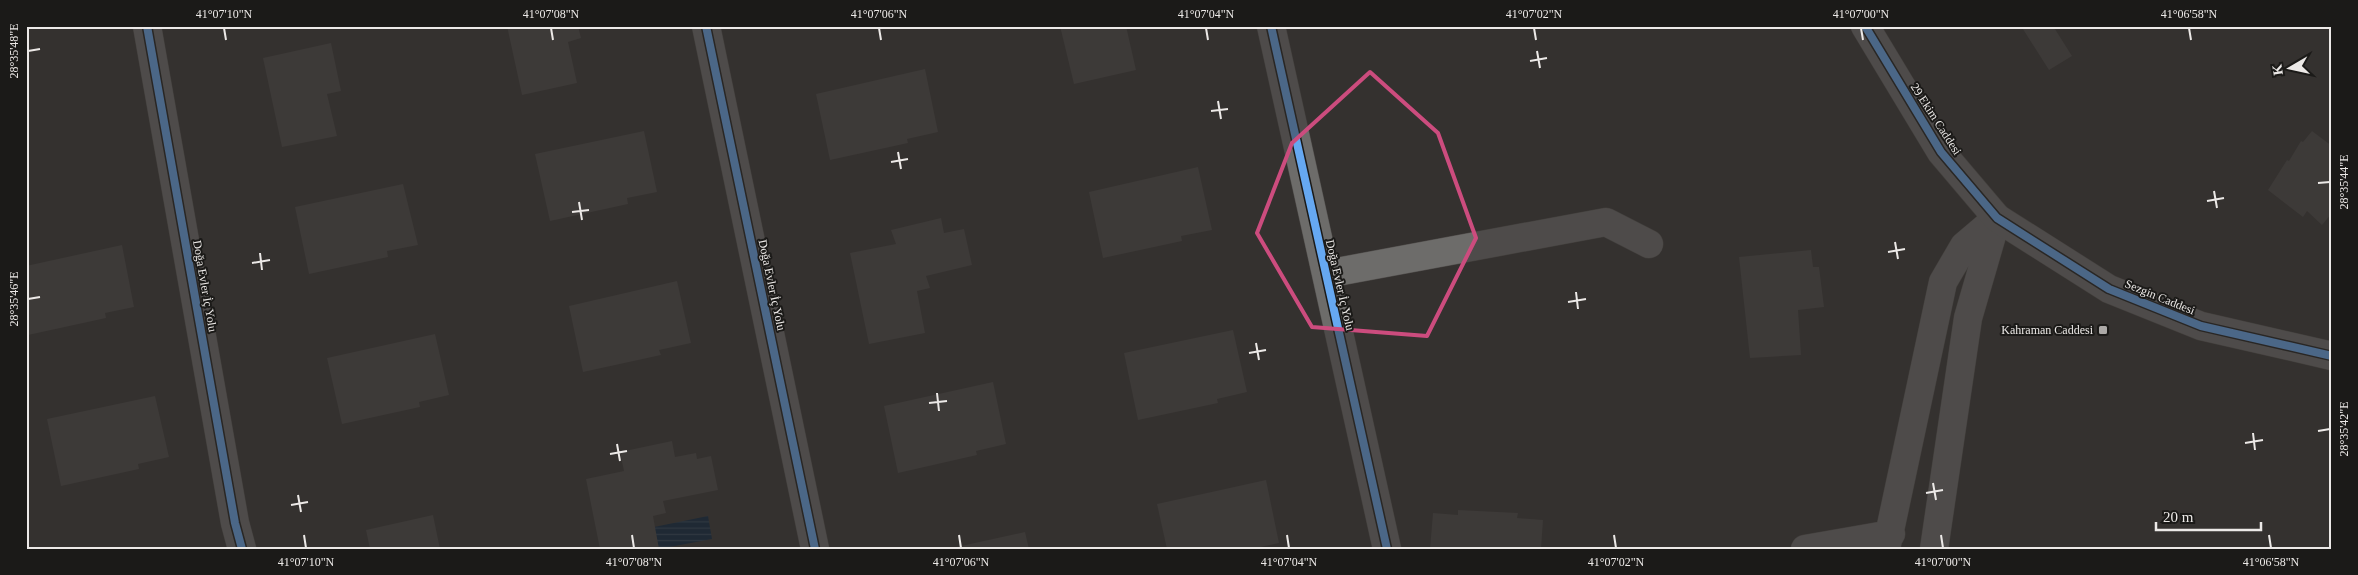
<svg xmlns="http://www.w3.org/2000/svg" width="2358" height="575" viewBox="0 0 2358 575" font-family="'Times New Roman',serif">
<defs>
<pattern id="water-rules" width="6" height="5" patternUnits="userSpaceOnUse" patternTransform="scale(1.25)"><rect width="6" height="5" fill="#05203a"/><path d="M0 2.5h6" fill="none" stroke="#2a4056"/></pattern>
</defs>
<rect width="100%" height="100%" fill="#34312f"/>
<path fill="url(#water-rules)" d="M708 516 712 539 659 549 654 527Z"/>
<path fill="#474543" d="M507 26H578L581 38 568 42 577 83 522 95Z
M1060 26H1126L1136 70 1074 84Z
M2021 26H2053L2072 56 2049 70Z
M331 43 341 91 327 94 337 136 282 147 263 58Z
M925 69 938 132 907 139 908 143 830 160 816 94Z
M644 131 657 192 627 198 628 204 550 221 535 154Z
M2312 131 2332 146V213L2322 225 2307 211 2303 217 2268 190 2287 160 2289 161 2301 141 2303 142Z
M1198 167 1212 230 1181 236 1182 241 1103 258 1089 192Z
M403 184 418 245 387 251 388 257 309 274 295 207Z
M941 218 944 233 964 229 972 265 926 276 930 288 917 291 925 333 869 344 850 253 896 244 891 230Z
M122 245 134 307 105 313 106 318 28 335 26 266Z
M1811 250 1813 267H1819L1824 307 1798 310 1801 355 1750 358 1739 257Z
M677 281 691 343 659 350 661 355 583 372 569 306Z
M1233 330 1247 392 1217 399 1218 403 1138 420 1124 353Z
M435 334 449 395 419 402 420 407 342 424 327 358Z
M993 382 1006 444 976 451 977 455 898 473 884 406Z
M155 396 169 457 138 464 139 469 61 486 47 419Z
M672 441 675 457 696 453 697 459 711 456 718 490 663 501 666 513 653 516 659 549H600L586 479 624 471 620 452Z
M1266 480 1279 543 1251 549H1167L1157 504Z
M1458 510 1518 513 1517 518 1543 520 1541 549H1430L1433 513 1458 515Z
M433 515 440 549H370L366 530Z
M1025 532 1029 549H952V548Z"/>
<g fill="none" stroke-linecap="round" stroke-linejoin="round">
<defs>
<path id="minor" d="M147 26 235 523 242 549
M706 26 815 549
M1271 26 1387 549
M1326 274 1606 222 1649 244
M1805 549 1891 534
M1886 549 1943 282 1964 246 1997 218
M1934 549 1968 318 1997 218"/>
<path id="tertiary" d="M1865 26 1941 152 1997 218 2109 289 2201 326 2332 356"/>
</defs>
<use href="#minor" stroke="#524f4d" stroke-width="29"/>
<use href="#tertiary" stroke="#524f4d" stroke-width="29"/>
<use href="#minor" stroke="#6d6c6a" stroke-width="28"/>
<use href="#tertiary" stroke="#6d6c6a" stroke-width="28"/>
<defs>
<path id="cycleway" d="M147 26 235 523 242 549
M706 26 815 549
M1271 26 1387 549
M1865 26 1941 152 1997 218 2109 289 2201 326 2332 356"/>
</defs>
<use href="#cycleway" stroke="#1b1a18" stroke-width="11"/>
<use href="#cycleway" stroke="#66a8f1" stroke-width="8"/>
</g>
<path d="M0 0H2358V575H0ZM1370 72 1438 133 1476 238 1427 336 1312 327 1257 233 1292 143Z" fill="#34312f" fill-opacity=".55" fill-rule="evenodd"/>
<path fill="none" stroke="#cc4c7e" stroke-width="4" stroke-linejoin="round" d="M1370 72 1438 133 1476 238 1427 336 1312 327 1257 233 1292 143Z"/>
<path fill="none" stroke="#ece9e7" stroke-width="2" d="M224 28 226 40M551 28 553 40M879 28 881 40M1206 28 1208 40M1534 28 1536 40M1861 28 1863 40M2189 28 2191 40M28 51 40 49M1537 51 1540 68M1530 61 1547 58M1218 101 1221 119M1211 111 1228 109M898 152 901 169M891 162 908 159M2318 183 2330 182M2214 191 2217 208M2207 201 2224 198M579 202 582 220M572 212 589 210M1895 242 1898 259M1888 252 1905 249M260 253 262 270M252 263 270 260M1576 292 1578 309M28 299 40 297M1568 302 1586 299M1256 343 1259 360M1249 353 1266 350M937 393 939 411M929 403 947 401M2318 431 2330 429M2253 433 2255 450M2245 443 2263 440M617 444 620 461M610 454 627 451M1933 483 1936 500M1926 493 1943 490M298 495 301 512M291 505 308 502M304 535 306 548M632 535 634 548M959 535 961 548M1287 535 1289 548M1614 535 1616 548M1941 535 1943 548M2269 535 2271 548"/>
<rect fill="#aca9a7" stroke="#1b1a18" stroke-width="2" x="2098" y="325" width="10" height="10" rx="2.5"/>
<g text-anchor="middle" stroke-width="4" stroke-linejoin="round" paint-order="stroke">
<g font-size="12" fill="#ece9e7" stroke="#1b1a18">
<text transform="translate(1936 119) rotate(57)" y="4">29 Ekim Caddesi</text>
<text transform="translate(772 285) rotate(78)" y="4">Doğa Evler İç Yolu</text>
<text transform="translate(1340 285) rotate(77)" y="4">Doğa Evler İç Yolu</text>
<text transform="translate(205 286) rotate(80)" y="4">Doğa Evler İç Yolu</text>
<text transform="translate(2160 297) rotate(22)" y="4">Sezgin Caddesi</text>
</g>
<g font-size="12" fill="#ece9e7" stroke="#1b1a18" text-anchor="end">
<text x="2093" y="334">Kahraman Caddesi</text>
</g>
</g>
<rect width="2358" height="575" fill="none" stroke="#1b1a18" stroke-width="55"/>
<g transform="translate(2290 68) rotate(261)" stroke="#1b1a18" stroke-width="4" paint-order="stroke">
<path d="M0-4L9 19L0 12L-9 19Z" fill="#ece9e7"/>
<text y="-8" font-size="14" font-weight="bold" text-anchor="middle" fill="#ece9e7">K</text>
</g>
<path d="M2156 522v8h105v-8" fill="none" stroke="#ece9e7" stroke-width="2.5"/>
<text x="2163" y="522" font-size="15" fill="#ece9e7" stroke="#1b1a18" stroke-width="4" paint-order="stroke">20 m</text>
<rect x="28" y="28" width="2302" height="520" fill="none" stroke="#ece9e7" stroke-width="2"/>
<g font-size="12" text-anchor="middle" fill="#ece9e7">
<text x="224" y="18">41°07'10"N</text>
<text x="551" y="18">41°07'08"N</text>
<text x="879" y="18">41°07'06"N</text>
<text x="1206" y="18">41°07'04"N</text>
<text x="1534" y="18">41°07'02"N</text>
<text x="1861" y="18">41°07'00"N</text>
<text x="2189" y="18">41°06'58"N</text>
<text transform="translate(14 51) rotate(-90)" y="4">28°35'48"E</text>
<text transform="translate(2344 182) rotate(-90)" y="4">28°35'44"E</text>
<text transform="translate(14 299) rotate(-90)" y="4">28°35'46"E</text>
<text transform="translate(2344 429) rotate(-90)" y="4">28°35'42"E</text>
<text x="306" y="566">41°07'10"N</text>
<text x="634" y="566">41°07'08"N</text>
<text x="961" y="566">41°07'06"N</text>
<text x="1289" y="566">41°07'04"N</text>
<text x="1616" y="566">41°07'02"N</text>
<text x="1943" y="566">41°07'00"N</text>
<text x="2271" y="566">41°06'58"N</text>
</g>
</svg>
